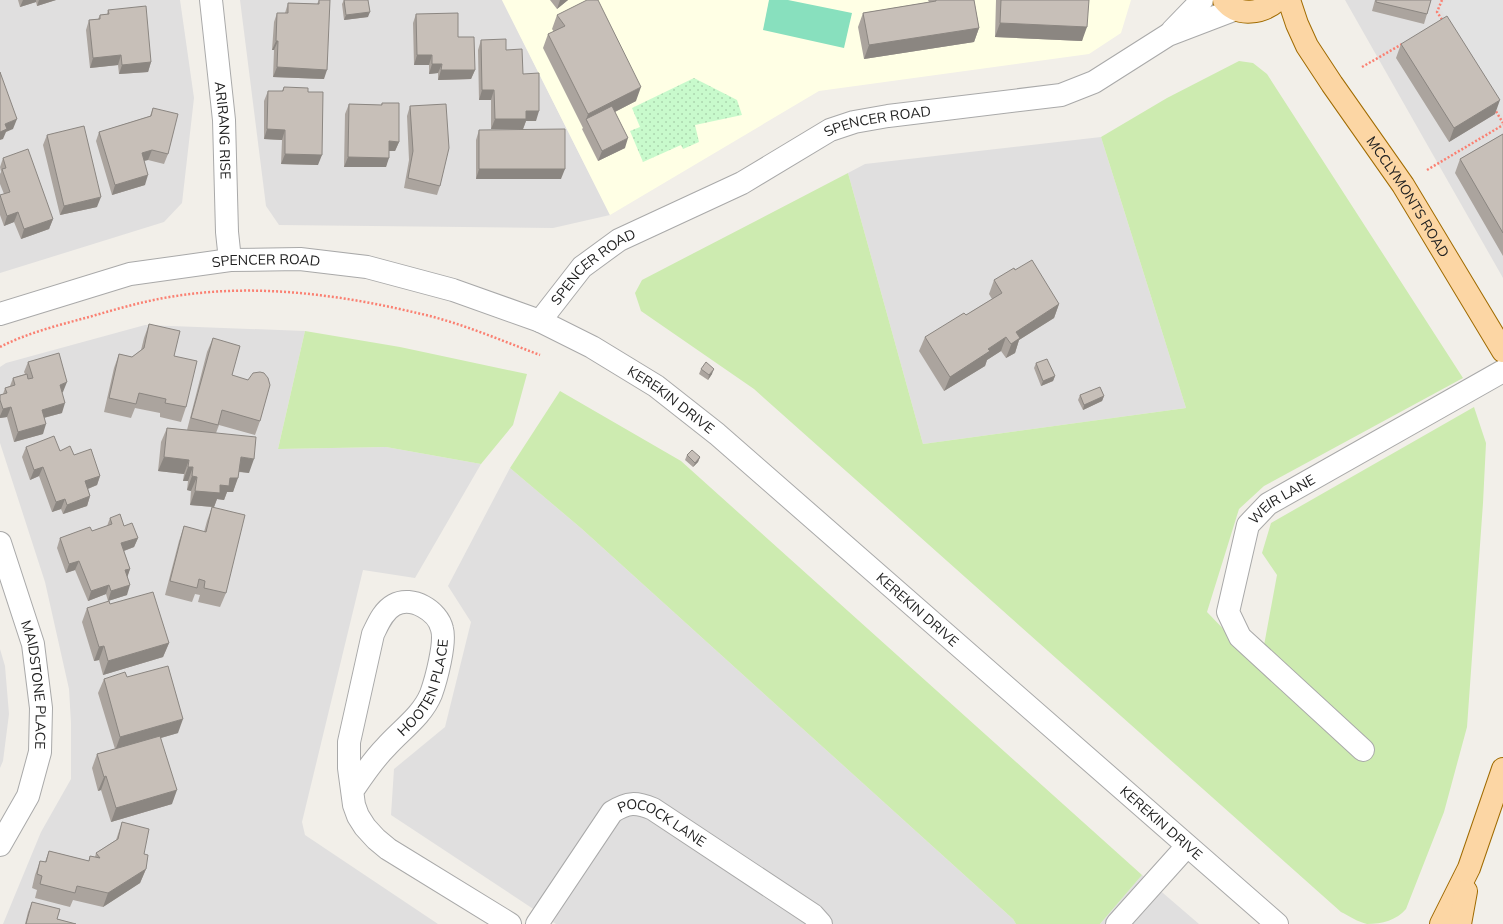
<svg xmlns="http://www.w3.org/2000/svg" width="1503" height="924" viewBox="0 0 1503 924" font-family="Mulish,sans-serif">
<defs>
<pattern id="park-dots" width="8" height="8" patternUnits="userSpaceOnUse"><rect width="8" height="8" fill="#c8facc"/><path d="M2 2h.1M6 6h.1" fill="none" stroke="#acd6af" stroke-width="1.8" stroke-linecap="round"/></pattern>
</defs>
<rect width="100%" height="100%" fill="#f2efe9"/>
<path fill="#e0dfdf" d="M0 0H180L194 98 182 203 164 222 0 273Z
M240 0H502L610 215 553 228 279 225 266 206Z
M1345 0H1503V278Z
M1101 137 1186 408 923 444 848 173 865 164Z
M145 325 305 331 278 449 386 447 481 464 415 578 363 570 302 822 305 835 438 924H3L41 832 71 779V723L69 689 45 582 0 443V367L6 363Z
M510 468 582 529 1013 919 1016 924H556L391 815 394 769 445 727 471 622 448 586Z
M0 649 5 666 9 714 3 761 0 768Z
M1142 875 1199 924H1100Z"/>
<path fill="#ffffe5" d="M502 0H1131L1121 33 1089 54 819 91 610 215Z"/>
<path fill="#cdebb0" d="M1239 61 1253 63 1267 74 1463 378 1264 486 1239 509 1207 612 1260 667 1277 575 1262 553 1271 523 1474 407 1486 443 1483 503 1467 727 1444 812 1406 909C1397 920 1382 924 1367 924 1358 922 1349 916 1341 912L754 389 641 311 635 293 642 280 848 173 923 444 1186 408 1101 137 1167 98Z
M305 331 400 347 527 374 513 425 481 464 386 447 278 449Z
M560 391 681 461 1142 875 1100 924H1016L1013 919 582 529 510 468Z"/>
<path fill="url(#park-dots)" d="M694 78 737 100 742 115 695 125 699 142 683 149 681 145 643 162 630 131 640 127 632 108Z"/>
<path fill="#88e0be" d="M769 0H788L852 13 844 48 763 30Z"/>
<path fill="#e2e2e2" d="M1446 0H1503V117L1439 6Z"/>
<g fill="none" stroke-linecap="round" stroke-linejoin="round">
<defs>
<g id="minor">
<path id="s1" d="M211 0 224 120 227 232 230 260"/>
<path d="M1172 31 1202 0"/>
<path id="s2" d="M0 314 130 274 230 260 300 259 367 267 453 290 540 321 592 347 656 386 717 434 1277 924"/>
<path id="s3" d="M540 321 582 267 619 240 742 183 830 130 854 122 888 116 1061 95 1094 82 1168 35 1236 9"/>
<path id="s4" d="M0 543 33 644 41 708 40 752 28 796 0 845"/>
<path id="s5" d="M1363 750 1240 637 1228 612 1248 525 1268 504 1503 371"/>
<path id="s6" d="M353 790C363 775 373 760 386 747 401 730 422 716 431 694 436 680 446 643 442 629 438 611 412 595 394 605 383 611 378 624 373 634L349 742V768L354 805 358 816 365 827 376 839 388 849 510 924"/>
<path id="s7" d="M537 924 612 812C628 802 636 802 653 809L813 915 821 924"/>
<path d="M1117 924 1187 846"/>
</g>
<g id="major">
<path d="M1224 0C1238 18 1263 13 1278 0"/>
<path id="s8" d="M1289 0 1297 24 1307 46 1332 84 1403 185 1503 351"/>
<path d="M1441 924 1469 868 1503 769"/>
<path d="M1460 924 1466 891"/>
</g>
</defs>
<use href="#minor" stroke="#a9a9a9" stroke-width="24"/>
<use href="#major" stroke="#a06b00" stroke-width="24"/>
<path stroke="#fa8072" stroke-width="2.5" stroke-dasharray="2 2" stroke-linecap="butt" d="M1442 0 1437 12 1443 21
M1362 67 1404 43
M1494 108 1503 123
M1427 170 1503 125
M0 347C27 333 59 325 89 317 120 308 151 299 183 295 260 284 342 295 417 313 459 322 500 340 540 355"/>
<use href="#minor" stroke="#fff" stroke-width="22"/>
<use href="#major" stroke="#fcd6a4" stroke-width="22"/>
</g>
<path fill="#aba49e" d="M18 0H56L37 6 36 2 20 7Z
M319 0 324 79 273 77 274 50H272L274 22 277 13H285L288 3 317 4Z
M344 0H368V17L344 20 342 4Z
M550 0H568L557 9Z
M928 0H974L979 28 974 42 864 59 858 27 863 13 929 2Z
M996 0H1089L1082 41 995 37Z
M1375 0H1431L1427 14 1424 24 1372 11Z
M108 10 151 62 148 72 119 74 118 65 90 68 86 30 89 20 98 19 100 15 107 14Z
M416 14 458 37 475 70 471 79 438 80V73L429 74V65H414L413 23Z
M557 15 636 101 615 112 625 148 598 161 582 129 583 128 543 48 548 34 554 32 552 29Z
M481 40 506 50 523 74 536 121H526L523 129H491V100H479L478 50Z
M1401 44 1495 114 1449 142 1396 58Z
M284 87 308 92 318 165 281 164 282 140 264 139V101L268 91H282Z
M382 103 399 142 395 151H389L386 167H344L345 114 349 104 381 105Z
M410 106 440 186 437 195 404 188 409 160 407 116Z
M153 108 168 154 164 164 148 160 144 161 145 185 112 195 96 141 99 132 150 116Z
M479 130 561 179H476V140Z
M1503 134V256L1455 173 1460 159Z
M47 135 97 207 60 215 43 145Z
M3 158 53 219 49 229 21 239 14 222 4 226 0 215V195L4 194 0 184V174L1 172 0 167Z
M1015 270 1059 304 1054 318 1019 340 1015 353 1006 358 1001 351 987 360 985 366 944 391 919 351 925 337 966 315 992 299 989 294 994 280Z
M149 324 174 356 186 407 181 422 160 417V413L135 408 131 418 104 412 114 368 119 354 132 357 141 350 144 338Z
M213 338 232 375 260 421 255 435 219 425 216 433 249 473 239 472 233 492H227L224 500 217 499 214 507 226 593 220 607 198 602 200 595 195 594 192 602 165 595 179 541 184 526 204 532 207 521 212 507 190 505 191 491 187 490 188 481H183L184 474 158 471 161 442 167 428 187 430 207 352Z
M28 362 63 392 62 393V413L44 418 43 434 14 442 7 417 0 418V395L3 394 5 388 10 386 13 378 25 374 24 372Z
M1036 363 1055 376 1053 381 1041 386 1034 368Z
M701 369 712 374 708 380 699 374Z
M1080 395 1104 396 1102 401 1083 410 1078 400Z
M26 447 60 451 74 455 100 476 97 485 88 489 90 496 87 506 63 514 61 509 52 512 39 476 30 480 22 457Z
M687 455 700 457 698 462 693 467 685 460Z
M110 518 124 526 138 538 134 547 124 551 130 569 127 577V595L108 601 106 594 88 601 75 570 66 573 57 548 60 538 92 531 107 526Z
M110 604 169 643 163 657 103 675 99 660 94 661 82 622 87 608Z
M127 677 178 733 161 738 172 804 111 822 101 790 98 791 92 768 97 754 115 749 98 693 104 679Z
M122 822 144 854 146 869 140 883 103 907 73 900 70 907 35 898 37 890 32 888 35 875 40 861 45 862 49 851 89 861 90 856 95 857 96 853 116 840Z
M32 902 57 919 76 924H25L28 912Z"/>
<path fill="#8b8681" d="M23 0H36V2L20 7Z
M39 0H56L37 6Z
M560 0H568L557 9Z
M370 12 368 17 344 20 346 15Z
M1000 23 1087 27 1082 41 995 37Z
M979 28 974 42 864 59 869 45Z
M276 41H278L274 50H272Z
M121 55 118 65 90 68 93 58Z
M417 55H432L429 65H414Z
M151 62 148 72 119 74 122 65Z
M432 64H442L438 73 429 74Z
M277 67 327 70 324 79 273 77Z
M441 70H475L471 79 438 80Z
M641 87 636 101 589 125 586 120 588 114Z
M482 90H494L491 100H479Z
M1500 100 1495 114 1449 142 1454 128Z
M526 111H539L536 121H526L523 129H491L495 119Z
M17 119 13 129 6 132 3 139 0 140V132L5 124Z
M267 129 285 130 282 140 264 139Z
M628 138 625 148 598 161 602 151Z
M389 141 399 142 395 151H386Z
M152 150 148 160 138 162 142 153Z
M285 154 322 155 318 165 281 164Z
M348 157 389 158 386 167H344Z
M479 169H565L561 179H476Z
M148 175 145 185 112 195 115 185Z
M101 197 97 207 60 215 64 206Z
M18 212 14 222 4 226 7 216Z
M53 219 49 229 21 239 24 229Z
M1059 304 1054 318 1019 340 1015 353 1006 358 1016 332Z
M1006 337 1001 351 987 360 985 366 944 391 950 377 988 349Z
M714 369 712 374 708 380 709 375Z
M1055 376 1053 381 1041 386 1043 381Z
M67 382 63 392 56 394 60 385Z
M1104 396 1102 401 1083 410 1084 405Z
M65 403 62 413 39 419 42 410Z
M11 407 7 417 0 418V416L3 409Z
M46 424 43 434 14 442 18 432Z
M164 457 189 460 184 474 158 471Z
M241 457 254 459 249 473 235 471Z
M700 457 698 462 693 467 695 463Z
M43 467 39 476 30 480 34 470Z
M188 467H193L188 481H183Z
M100 476 97 485 82 491 85 481Z
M192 476 197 477 191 491 187 490Z
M230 478H238L233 492H227L224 500 217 499 214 507 190 505 195 491 220 485Z
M90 496 87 506 63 514 67 505Z
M65 499 61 509 52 512 56 502Z
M138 538 134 547 118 553 121 543Z
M79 561 75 570 66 573 69 564Z
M130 569 127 578 125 570Z
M109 585 106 594 88 601 91 591Z
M130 585 127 595 108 601 111 591Z
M169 643 163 657 103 675 108 661Z
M104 646 99 660 94 661 99 647Z
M183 719 178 733 115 751 120 737Z
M106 776 101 790 98 791 104 777Z
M177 790 172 804 111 822 116 808Z
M146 869 140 883 103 907 108 893Z"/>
<path fill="#c7bfb8" stroke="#8b8681" d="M319 0H330L327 70 277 67 278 41H276L277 13H288V3L319 4Z
M344 0H368L370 12 346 15Z
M587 0H598L641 87 588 114 548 34 565 26 557 15Z
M936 0H974L979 28 869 45 863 13 936 1Z
M1001 0H1089L1087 27 1000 23Z
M1376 0H1431L1427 14 1376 2Z
M146 6 151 62 122 65 121 55 93 58 89 20 100 19V15L109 14 108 10Z
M458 13V37H474L475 70H441L442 64H432V55H417L416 14Z
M1447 16 1500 100 1454 128 1401 44Z
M506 39V50L522 49 523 74 539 73V111H526V119H495L494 90H482L481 40Z
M0 72 17 119 5 124 7 129 0 132Z
M284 87 308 88V92H323L322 155 285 154V130L267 129 268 91H283Z
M382 103H399V142L389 141V158L348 157 349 104 382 105Z
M446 104 449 148 440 186 408 178 413 151 410 106Z
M612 106 628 138 602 151 586 119Z
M153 108 178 114 168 154 152 150 142 153 148 175 115 185 99 132 151 116Z
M84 126 101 197 64 206 47 135Z
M565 129V169H479V130Z
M1503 134V233L1460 159Z
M28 149 53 219 24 229 18 212 7 216 0 195 10 192 2 169 6 168 3 158Z
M1032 260 1059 304 1016 332 1020 338 1011 344 1006 337 988 349 990 351 950 377 925 337 964 313 966 315 1002 293 994 280 1014 268 1015 270Z
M149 324 180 331 174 356 197 361 186 407 165 403 166 399 139 393 136 404 109 398 119 354 132 357 144 348Z
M213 338 240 346 232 375 248 380 253 373 260 372 264 373 268 378 270 385 260 421 222 410 218 425 191 418Z
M59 353 67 382 60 385 65 403 42 410 46 424 18 432 11 407 3 409 0 400V395L7 393 5 388 15 385 13 378 27 374 28 379 33 378 28 362Z
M1047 359 1055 376 1043 381 1036 363Z
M706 362 714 369 709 375 701 369Z
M1100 387 1104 396 1084 405 1080 395Z
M167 428 256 437 254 459 241 457 238 478H230L229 486 220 485V493L195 491 197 477 192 476 193 467H188L189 460 164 457Z
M54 436 60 451 70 446 74 455 91 449 100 476 85 481 90 496 67 505 65 499 56 502 43 467 34 470 26 447Z
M692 450 700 457 695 463 687 455Z
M212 507 245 515 226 593 204 588 205 581 199 579 197 588 170 581 184 526 206 532Z
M120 514 124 526 132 523 138 538 121 543 130 569 125 570 130 585 111 591 109 585 91 591 79 561 69 564 60 538 90 527 92 531 112 524 110 518Z
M153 592 169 643 108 661 104 646 99 647 87 608 109 601 110 604Z
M168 666 183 719 120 737 104 679 125 672 127 677Z
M160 736 177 790 116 808 106 776 104 777 97 754Z
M122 822 149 829 144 854 148 855 146 869 108 893 77 886 75 893 40 884 42 876 37 874 40 861 46 862 49 851 89 861 90 856 100 858 96 853 118 839Z
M32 902 60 909 57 919 76 924H26Z"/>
<g text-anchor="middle" stroke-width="3" stroke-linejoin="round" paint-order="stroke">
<g font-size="14" fill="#222" stroke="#fff">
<text dy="5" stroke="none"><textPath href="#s3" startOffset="401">SPENCER ROAD</textPath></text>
<text dy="5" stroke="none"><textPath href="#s1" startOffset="131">ARIRANG RISE</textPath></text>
<text dy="5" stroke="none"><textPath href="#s8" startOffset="231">MCCLYMONTS ROAD</textPath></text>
<text dy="5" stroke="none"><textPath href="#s2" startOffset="273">SPENCER ROAD</textPath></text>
<text dy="5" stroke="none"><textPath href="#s3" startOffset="77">SPENCER ROAD</textPath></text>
<text dy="5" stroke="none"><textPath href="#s2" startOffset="709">KEREKIN DRIVE</textPath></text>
<text dy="5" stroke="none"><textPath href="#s5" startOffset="327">WEIR LANE</textPath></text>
<text dy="5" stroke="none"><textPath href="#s2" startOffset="1033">KEREKIN DRIVE</textPath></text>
<text dy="5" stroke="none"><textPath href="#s4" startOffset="147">MAIDSTONE PLACE</textPath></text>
<text dy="5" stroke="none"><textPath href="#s6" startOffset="127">HOOTEN PLACE</textPath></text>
<text dy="5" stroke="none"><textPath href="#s2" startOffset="1357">KEREKIN DRIVE</textPath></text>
<text dy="5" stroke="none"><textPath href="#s7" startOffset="191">POCOCK LANE</textPath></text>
</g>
</g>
</svg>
